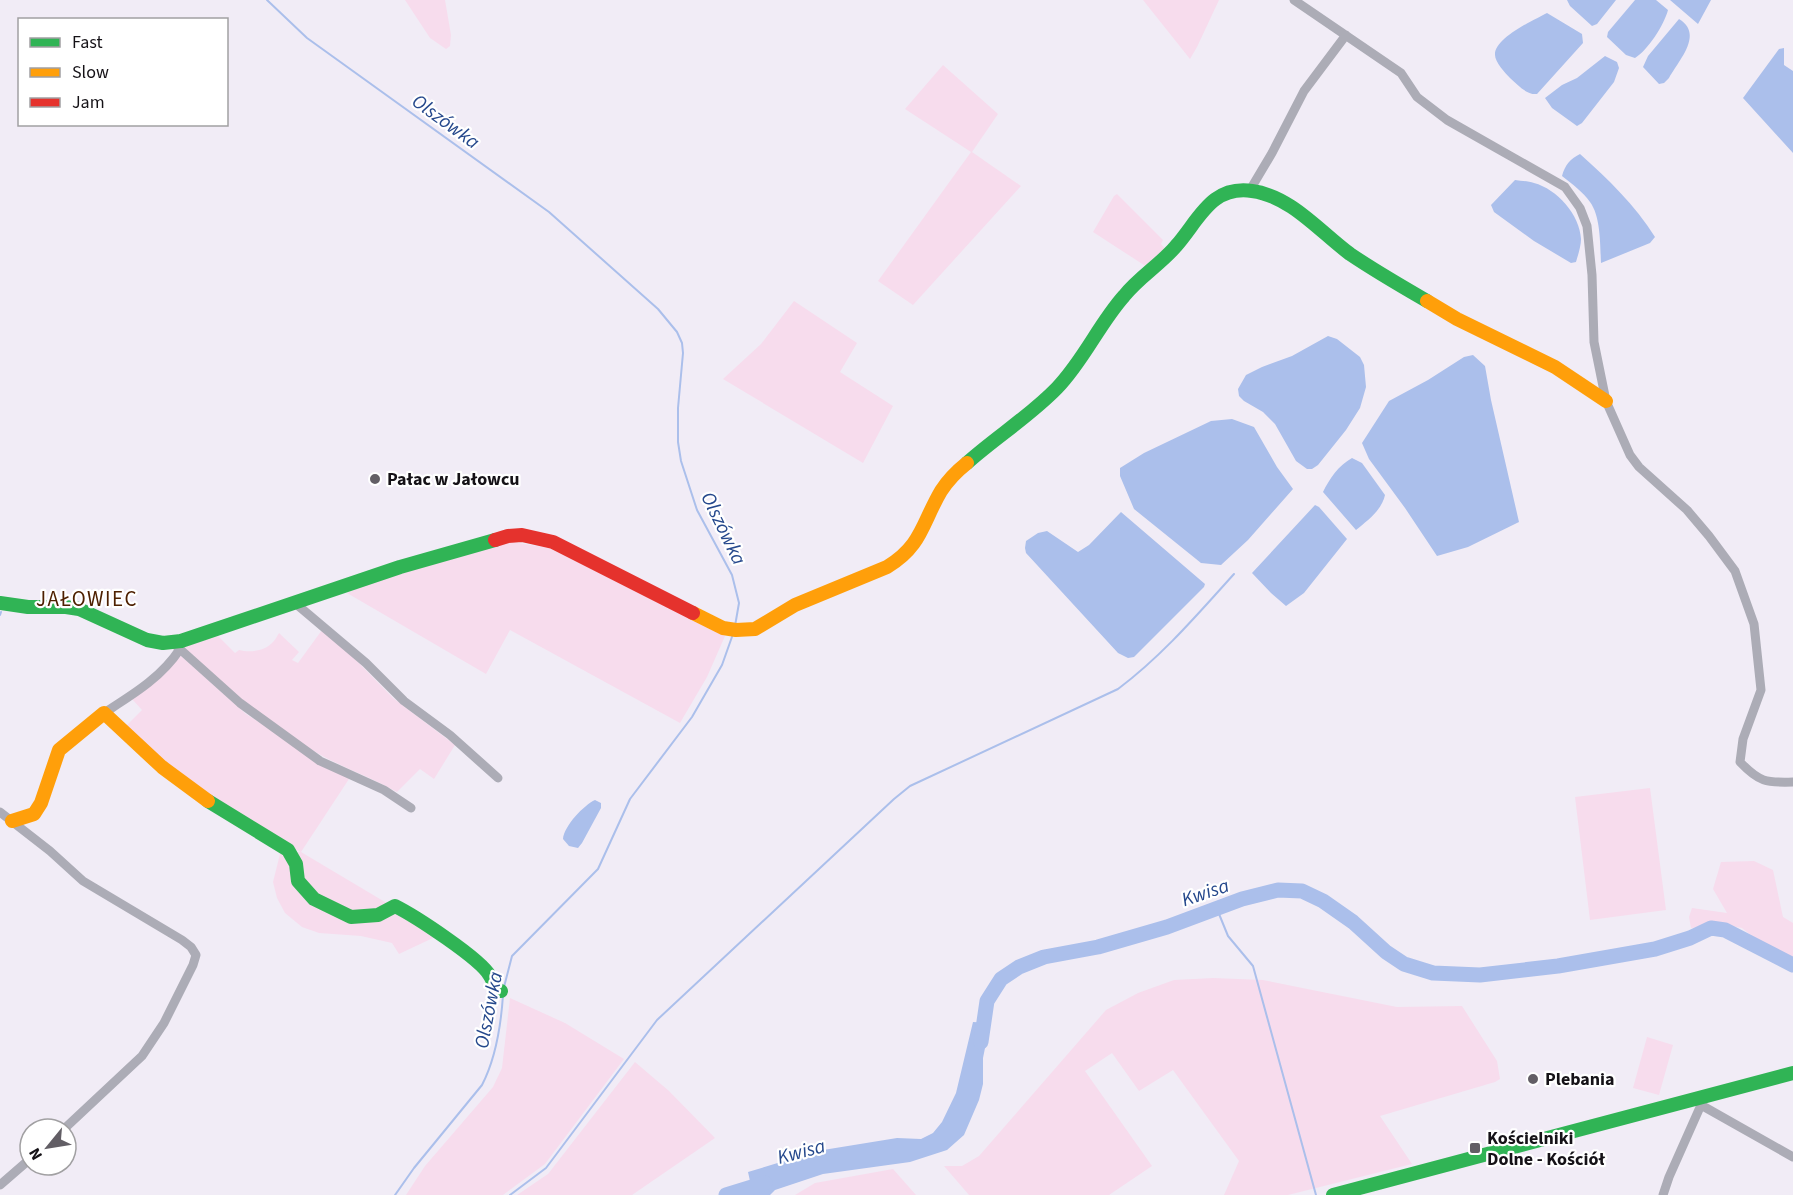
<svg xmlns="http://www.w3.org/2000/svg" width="1793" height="1195" viewBox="0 0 1793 1195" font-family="'Source Sans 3',sans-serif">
<rect width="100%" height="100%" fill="#f1ecf6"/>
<path fill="#f7dced" d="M405 0H445L451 35 450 46 446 49 430 38Z
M1143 0H1219L1197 47 1190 59Z
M943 65 998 114 972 152 1021 186 913 305 878 281 971 152 905 109Z
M1117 194 1163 240 1161 244 1167 251 1147 267 1093 232 1114 196Z
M794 301 857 343 840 372 893 406 863 463 723 379 761 344Z
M512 542 549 548 725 636 707 677 680 723 510 630 486 674 347 593 389 575Z
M322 630 352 656 393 698 455 745 434 779 420 769 397 792C372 778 344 768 319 754 268 726 225 685 182 647L218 636 235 653 239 650C250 653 265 651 273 642 276 639 277 636 279 633L299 652 292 660 298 663Z
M180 655 246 714 349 779 301 852 385 902 435 937 399 954 392 943 361 936 319 933 302 927 285 913 277 898 273 882 280 854 300 852 225 809 124 728 142 710 132 699Z
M1650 788 1666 910 1590 920 1575 797Z
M1754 861 1773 870 1783 917 1793 923V960L1770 946 1768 949 1742 928 1725 925 1691 928 1689 917 1692 908 1727 913 1713 889 1721 862Z
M1213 978 1263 980 1397 1007 1462 1006 1497 1061 1500 1079 1495 1082 1380 1116 1412 1164 1288 1195H1224L1239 1161 1173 1070 1139 1091 1112 1053 1085 1071 1152 1166 1109 1195H969L944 1166H962L979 1156 1106 1010 1138 993 1174 980Z
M510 998 565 1023 624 1059 545 1164 503 1195H406L425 1166 493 1087 502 1068Z
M1647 1037 1673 1045 1659 1095 1633 1088Z
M635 1062 669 1091 715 1138 632 1195H517L548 1174Z
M893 1169 916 1195H795L815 1183Z"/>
<path fill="#abbfeb" d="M1567 0H1616L1597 24 1592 26 1570 6Z
M1635 0H1656L1668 10C1664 25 1648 50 1635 58L1626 55 1607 37 1608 32Z
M1670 0H1711L1698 24Z
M1547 13 1582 34 1583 43 1537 94C1526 95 1518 85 1510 78 1505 73 1495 62 1495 55 1494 38 1534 20 1547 13Z
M1679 19C1704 34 1679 60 1669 78L1664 83 1659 84 1643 67 1648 56Z
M1784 48V65L1793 71V153L1743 98 1779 49Z
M1605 56 1617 62 1619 68 1614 82 1582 123 1577 126 1552 108 1545 98 1562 85 1577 78Z
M1580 154C1608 179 1635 205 1655 237L1650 243 1601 263C1600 245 1601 217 1590 202 1583 192 1572 184 1562 176 1565 165 1570 159 1580 154Z
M1515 180C1521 181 1528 181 1534 183 1557 189 1580 215 1581 239 1581 246 1578 255 1576 262L1571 263 1534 241 1494 212 1491 205Z
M1328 336 1337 339 1360 357 1364 365 1366 387 1360 408 1346 430 1318 465 1312 469H1307L1296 461 1275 424 1263 412 1244 401 1239 396 1238 389 1246 375 1262 367 1292 356Z
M1473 355 1485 366 1491 400 1519 522 1468 547 1437 556 1405 508 1369 459 1362 443 1389 401 1428 380 1464 357Z
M1232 419 1254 427 1277 467 1293 489 1248 540 1221 565 1201 563 1134 509 1120 476V468L1144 453 1211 421Z
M1352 458 1362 463 1385 495C1382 510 1367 521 1356 530L1323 492C1330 478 1338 466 1352 458Z
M1315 505 1319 507 1347 539 1304 593 1286 606 1271 593 1252 573Z
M1121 512 1205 584 1204 587 1134 657 1128 658 1118 653 1026 553 1025 548 1026 541 1038 533 1047 531 1078 552 1089 545Z
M595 800 601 803V808L582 843 578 848 569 846 563 839C564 826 584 805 595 800Z
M973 1022 990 1023 983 1058V1084L979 1100 964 1135 947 1150 910 1162 823 1174 775 1190 770 1195H745L750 1181 748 1172 817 1151 897 1138 921 1139 933 1133 942 1122 956 1093Z"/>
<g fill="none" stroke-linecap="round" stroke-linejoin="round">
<path stroke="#abbfeb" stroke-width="2" d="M267 0 307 38 549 212 658 309 677 332 682 343 683 353 678 408V442L681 461 697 510 732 575 739 603 735 626
M0 615 1 612
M1217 909 1228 936 1253 966 1316 1195
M504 987 512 956 598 869 630 799 692 717 722 665 733 634
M395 1195 414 1168 482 1085C496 1058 501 1025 503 995
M510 1195 546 1168 657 1020 894 799 910 786 1118 689C1162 656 1197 615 1234 574"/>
<path stroke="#abbfeb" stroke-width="15" d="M981 1042 987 1001 1001 979 1019 967 1044 957 1098 947 1167 927 1242 899 1278 890 1302 891 1323 901 1353 922 1386 952 1404 964 1433 973 1480 975 1558 966 1655 949 1690 938 1711 928 1725 930 1793 965
M726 1195 765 1183"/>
<path stroke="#acacb6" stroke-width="9" d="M1294 0 1401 73 1417 97 1447 120 1565 187 1580 208 1587 226 1592 275 1594 342 1606 401 1630 455 1639 467 1687 510 1709 536 1735 571 1754 624 1761 690 1743 739 1740 762C1759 782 1766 783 1793 782
M1250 190 1272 153 1304 91 1346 35
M295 603 366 663 404 701 450 735 498 778
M172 642 240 703 320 761 384 790 411 808
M104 713C132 695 161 678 180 649
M0 812 50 851 83 881 182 940 191 947 196 955 193 965 164 1023 142 1056 64 1129
M1698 1099 1701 1105 1793 1157
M0 1185 30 1159
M1663 1195 1669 1177 1701 1105"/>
<path stroke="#30b455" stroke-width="14" d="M967 463C996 437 1030 416 1057 388 1084 360 1099 324 1124 296 1139 277 1161 264 1176 246 1199 220 1211 185 1252 191 1291 196 1320 232 1350 254 1375 271 1401 286 1427 301
M0 603 28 607H66L79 609 147 640 163 643 181 641 400 567 495 540
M208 801 288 850 296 864 298 881 314 899 351 917 378 915 395 906C415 916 481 959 490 976 493 980 494 986 495 990L501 991
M1333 1195 1793 1073"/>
<path stroke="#ff9f0a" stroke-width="14" d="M1427 301 1457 319 1555 367 1606 401
M693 613 723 628 736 630 755 629 795 605 887 567C922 546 922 523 941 491 948 480 957 471 967 463
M12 821 34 814 41 803 59 750 104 713 162 767 208 801"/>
<path stroke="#e5322d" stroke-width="14" d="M495 540 508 536 522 535 553 542 693 613"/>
</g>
<g fill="#625e65" stroke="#fff" stroke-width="2">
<circle cx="375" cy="479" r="6"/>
<circle cx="1533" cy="1079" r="6"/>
<rect x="1469" y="1142" width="12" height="12" rx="3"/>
</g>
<g text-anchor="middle" stroke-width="4.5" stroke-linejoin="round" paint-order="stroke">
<g font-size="18" font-weight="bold" fill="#151217" stroke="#fff" text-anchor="start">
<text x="387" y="485">Pałac w Jałowcu</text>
<text x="1545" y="1085">Plebania</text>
<text x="1487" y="1144">Kościelniki<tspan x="1487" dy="21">Dolne - Kościół</tspan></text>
</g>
<g font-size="20" font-style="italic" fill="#25488c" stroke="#fff">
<text transform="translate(446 121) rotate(36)" y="7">Olszówka</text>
<text transform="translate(724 528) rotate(64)" y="7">Olszówka</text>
<text transform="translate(1205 892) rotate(-19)" y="7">Kwisa</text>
<text transform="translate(488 1010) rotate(-79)" y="7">Olszówka</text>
<text transform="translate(801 1151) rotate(-15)" y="7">Kwisa</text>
</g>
<g font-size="21" letter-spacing="1.5" fill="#4e2001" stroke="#fff">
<text x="87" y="606">JAŁOWIEC</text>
</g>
</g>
<rect x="18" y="18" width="210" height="108" fill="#ffffff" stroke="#a1a0a2" stroke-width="1.5"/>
<rect x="30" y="38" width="30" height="9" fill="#30b455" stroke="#a1a0a2" stroke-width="1.5"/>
<text x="72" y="48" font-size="18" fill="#151217">Fast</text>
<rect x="30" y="68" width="30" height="9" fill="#ff9f0a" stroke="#a1a0a2" stroke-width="1.5"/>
<text x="72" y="78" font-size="18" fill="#151217">Slow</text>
<rect x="30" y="98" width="30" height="9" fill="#e5322d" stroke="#a1a0a2" stroke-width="1.5"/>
<text x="72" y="108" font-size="18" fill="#151217">Jam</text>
<g transform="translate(48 1147) rotate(240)"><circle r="28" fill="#ffffff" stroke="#a1a0a2" stroke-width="1.5"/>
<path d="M0-4.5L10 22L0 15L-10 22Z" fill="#625e65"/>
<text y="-9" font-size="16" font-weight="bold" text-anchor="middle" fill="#151217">N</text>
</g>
</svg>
